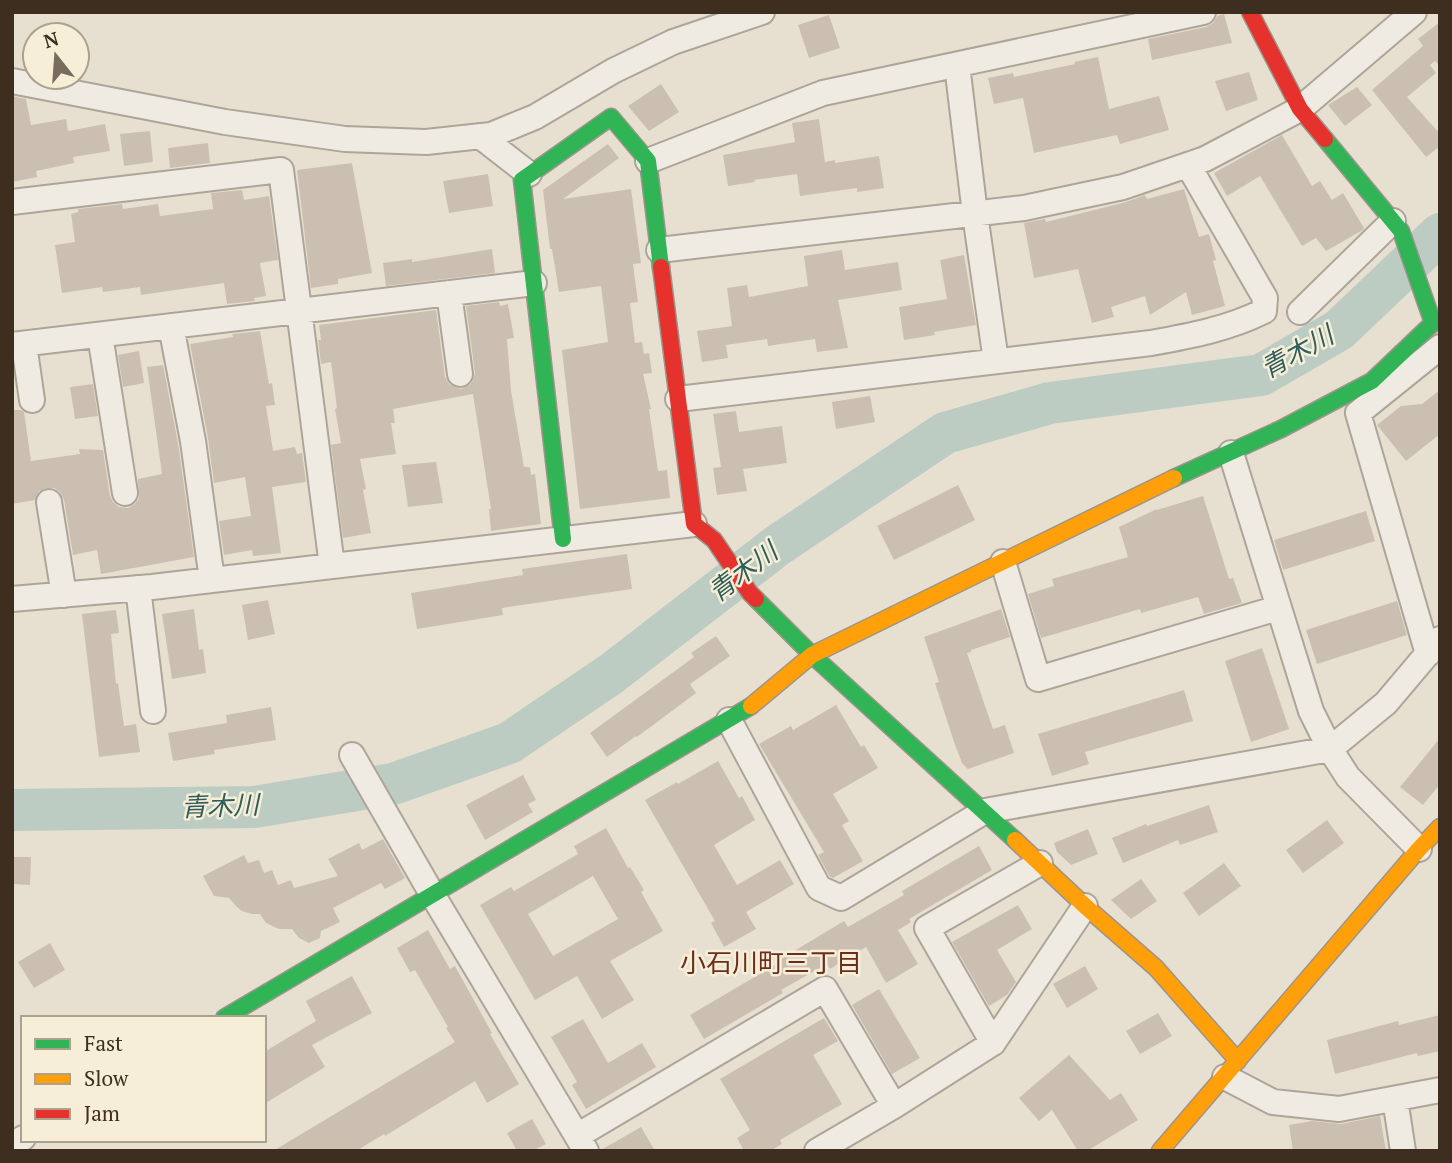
<svg xmlns="http://www.w3.org/2000/svg" width="1452" height="1163" viewBox="0 0 1452 1163" font-family="'PT Serif','Noto Sans JP',serif">
<rect width="100%" height="100%" fill="#e7e0d1"/>
<g fill="none" stroke-linecap="round" stroke-linejoin="round">
<path stroke="#bcccc2" stroke-width="42" d="M12 810 254 807 393 784 509 743 611 674 778 545 945 433 1050 403 1261 375 1339 330 1440 234"/>
</g>
<path fill="#cbbfb2" fill-rule="evenodd" d="M1224 14 1232 43 1152 60 1148 39 1206 27 1213 23 1217 16Z
M829 15 840 48 809 58 798 25Z
M1440 22V67L1435 61 1430 65 1436 73 1407 97 1440 134V146L1426 157 1372 90 1423 46 1418 39Z
M1098 57 1109 109 1159 96 1169 130 1120 144 1117 135 1034 153 1023 98 994 104 988 78 1013 73 1014 77 1075 64 1074 62Z
M1249 72 1258 100 1226 111 1215 81Z
M661 84 679 112 649 131 628 106Z
M1357 87 1372 105 1345 126 1328 105Z
M12 96 26 99 31 125 66 119 68 131 105 124 110 151 73 157 74 163 36 171 37 177 12 182Z
M819 119 825 162 835 160V163L879 156 884 188 857 192V188L800 196 797 174 754 180 755 182 728 186 723 155 795 142 792 123Z
M150 131 153 162 124 166 120 134Z
M1282 135 1312 186 1320 181 1332 200 1343 193 1364 228 1363 230 1326 251 1316 238 1302 246 1260 176 1227 196 1214 173Z
M208 143 210 163 170 168 168 148Z
M608 144 619 158 563 199 631 189 641 263 633 264 638 302 630 303 635 343 642 342 644 354 649 353 652 373 643 374 651 409H649L658 471 667 470 670 498 580 509 562 350 608 342 601 286 559 292 552 249H550L543 190Z
M352 163 372 273 338 279V284L311 288 297 170Z
M488 174 493 206 449 213 443 181Z
M1184 189 1199 237 1209 234 1216 260 1213 261 1225 306 1192 315 1186 292 1150 315 1145 296 1111 307 1114 317 1092 323 1078 269 1034 278 1024 223 1045 219 1046 222 1126 202 1145 195 1147 199Z
M242 190 244 200 269 196 278 260 260 263 266 296 254 298 255 301 227 304 224 283 141 295 140 287 103 292 102 287 62 293 55 245 75 242 71 214 78 212V209L122 204 123 209 158 204 160 216 213 209 211 193Z
M492 249 495 273 386 286 383 263 412 259V262Z
M842 250 845 270 898 262 902 290 838 300 848 348 817 352 815 339 768 346 767 339 726 345 728 358 702 362 697 331 732 326 727 288 747 285 749 297 808 286 804 256Z
M964 255 976 325 934 332 935 335 904 340 899 307 947 299 940 260Z
M499 302 500 306 508 304 514 338 507 339 511 391 524 467H530L531 475 535 474 541 524 491 531 489 509H491L473 394 393 409 395 423H391L396 454 360 459 366 489 363 490 371 533 343 538 331 445 341 443 335 409 337 408 331 362 321 364 318 340H321L319 325 436 310 445 377 449 384 454 387 461 389 470 385 473 380 475 373 466 306Z
M260 331 269 384 272 383 275 405 266 406 273 451 295 447 297 454 302 453 306 482 272 487 281 553 253 556 252 550 224 555 219 521 251 516 245 477 214 483 208 438 190 344 233 337 232 334Z
M139 351 144 383 123 387 118 355Z
M163 365 178 443 194 557 101 574 97 550 73 555 64 500 60 492 54 488H46L39 491 35 500 12 504V410H21L24 412 31 461 80 454 79 449 103 450 110 496 113 502 119 507 128 508 135 504 139 498 138 479 162 474 147 367Z
M93 384 98 416 75 419 70 387Z
M1440 390V434L1406 461 1377 425 1401 406 1422 404Z
M870 396 875 422 836 429 832 402Z
M736 411 739 432 782 426 787 463 743 469 747 491 717 495 713 468 721 467 713 414Z
M436 462 443 503 408 507 402 465Z
M958 485 975 520 894 560 877 526Z
M1203 496 1229 579 1233 578 1242 603 1204 614 1198 597 1141 613 1140 609 1041 638 1028 594 1054 586 1052 579 1128 557 1119 527 1157 509V510Z
M1366 511 1375 541 1283 570 1274 540Z
M627 554 632 589 502 608 503 615 417 629 411 593 523 575 522 569Z
M268 600 275 634 248 640 242 605Z
M1397 601 1407 635 1317 664 1306 630Z
M194 609 199 650 203 649 206 673 172 679 162 614Z
M1001 609 1010 637 971 650V652L967 653 993 729 1005 725 1014 753 968 769 962 763 954 742 935 683 939 682 924 637Z
M116 610 119 633 111 634 116 684 118 683 124 726 136 724 140 752 99 757 82 614Z
M716 636 730 656 690 684 696 693 637 737 636 736 607 757 590 733 694 657 691 653Z
M1262 648 1289 729 1251 742 1225 661Z
M1184 690 1193 721 1085 752 1089 764 1052 776 1038 734Z
M836 705 861 747 864 745 878 768 833 794 849 821 842 825 863 861 833 878 830 877 818 855 824 852 759 744 791 726 793 730Z
M271 707 276 740 214 750 215 754 173 761 168 733 227 723 226 715Z
M1440 738V784L1423 805 1400 787Z
M718 761 739 798 742 796 755 820 714 845 737 885 780 860 794 884 746 912 756 929 724 947 711 923 715 921 645 800 677 782 678 784Z
M523 775 536 800 528 804 533 812 485 840 466 805Z
M1209 805 1218 832 1180 845 1178 840 1123 863 1112 838 1146 824 1147 826Z
M1327 820 1344 843 1303 873 1286 850Z
M606 828 628 868 630 867 644 890 641 892 663 931 610 961 634 1000 602 1019 577 976 535 1000 480 905 511 887 514 891 578 854 574 846ZM593 876 618 919 553 956 528 914Z
M1088 829 1098 854 1071 865 1057 852 1054 843Z
M383 839 405 878 385 889 381 883 333 908 340 922 321 931 320 938 309 943 299 938 292 929H279L266 923 260 914H252L242 911 237 907 229 898 214 896 203 876 244 855 248 863 259 860 264 873 272 870 278 885 291 880 294 888 338 876 328 859 359 843 362 850Z
M979 846 992 870 909 919 911 922 898 930 918 964 886 983 866 947 830 969 827 964 781 990 783 993 704 1039 690 1015 777 964 776 962 844 921 848 927 904 895 902 891Z
M12 857H31L30 885 12 884Z
M1224 863 1241 886 1199 916 1183 893Z
M1141 879 1157 901 1131 919 1111 900Z
M1018 905 1032 929 997 950 1016 982 1007 995 989 1006 952 942Z
M428 930 450 969 455 966 492 1033 490 1034 519 1084 487 1103 475 1081 385 1136 384 1134 356 1151H273L455 1042 446 1028 448 1027 415 970 410 972 397 948Z
M50 943 65 970 34 988 18 962Z
M1085 966 1098 989 1067 1008 1053 984Z
M352 976 372 1013 312 1045 325 1067 264 1104V1052L316 1021 306 1001Z
M879 989 920 1058 892 1074 852 1005Z
M1158 1013 1172 1036 1140 1054 1126 1031Z
M1440 1015V1051L1418 1056 1417 1053 1335 1074 1327 1040 1398 1021 1399 1025Z
M824 1018 838 1041 813 1055 842 1104 780 1140 782 1144 770 1151H744L737 1138 750 1130 720 1079Z
M583 1019 608 1063 642 1043 656 1067 586 1109 572 1085 577 1082 551 1037Z
M1069 1055 1110 1100 1121 1093 1138 1120 1087 1151H1078L1052 1110 1039 1121 1019 1098Z
M1380 1116 1386 1151H1293L1289 1125 1312 1121 1341 1124Z
M532 1119 546 1144 532 1151H517L507 1133Z
M641 1127 655 1151H601V1150Z"/>
<g fill="none" stroke-linecap="round" stroke-linejoin="round">
<defs>
<path id="street" d="M957 65 975 214 996 361
M12 81 225 122 345 139 426 142 491 135 535 117 613 71 673 42 762 12
M480 136 529 174
M648 161 823 93 1203 12
M12 202 281 170 332 566
M659 250 1024 208 1123 187 1205 159 1300 109 1414 12
M449 293 460 374
M1300 312 1393 221
M171 326 193 441 212 580
M100 335 125 493
M24 344 32 400
M12 345 534 283
M678 399 1151 343C1190 336 1228 329 1264 311L1265 298 1188 165
M1231 453 1311 711 1330 749 1348 777 1419 849
M49 502 64 595
M1003 562 1038 679 1278 608
M138 588 153 711
M12 599 152 587 694 524
M1428 654 1358 413 1440 347
M729 720 819 888 841 898 985 811 1330 749 1386 703 1440 639
M352 755 432 894 586 1151
M993 1043 927 928 1040 863
M1225 1077 1273 1102 1339 1109 1440 1090
M1395 1099 1403 1151
M577 1136 825 989 894 1106
M12 1145 23 1138
M817 1151 894 1106 993 1043 1085 906"/>
<path id="fast" d="M1174 478 1281 429 1372 381 1433 323 1401 231 1325 139
M563 539 522 180 611 117 648 161 661 267
M756 599 812 655 1015 840
M224 1018 751 706"/>
<path id="slow" d="M751 706 812 655 1174 478
M1015 840 1085 906 1156 968 1238 1061
M1160 1151 1419 849 1440 827"/>
<path id="jam" d="M1250 12 1300 109 1325 139
M661 267 694 524 714 540 750 593 756 599"/>
</defs>
<use href="#street" stroke="#ada599" stroke-width="28"/>
<use href="#fast" stroke="#9c958a" stroke-width="19"/>
<use href="#slow" stroke="#9c958a" stroke-width="19"/>
<use href="#jam" stroke="#9c958a" stroke-width="19"/>
<use href="#street" stroke="#efebe3" stroke-width="24"/>
<use href="#fast" stroke="#30b455" stroke-width="16"/>
<use href="#slow" stroke="#ff9f0a" stroke-width="16"/>
<use href="#jam" stroke="#e5322d" stroke-width="16"/>
</g>
<g text-anchor="middle" stroke-width="5" stroke-linejoin="round" paint-order="stroke">
<g font-size="26" font-style="italic" fill="#2f5d5a" stroke="#f7eed8">
<text transform="translate(1297 352) rotate(-29)" y="9">青木川</text>
<text transform="translate(743 572) rotate(-37)" y="9">青木川</text>
<text transform="translate(220 806) rotate(-2)" y="9">青木川</text>
</g>
<g font-size="26" fill="#6b2e1e" stroke="#f7eed8">
<text x="771" y="972">小石川町三丁目</text>
</g>
</g>
<rect width="1452" height="1163" fill="none" stroke="#3d2e20" stroke-width="28"/>
<rect x="21" y="1016" width="245" height="126" fill="#f7eed8" stroke="#ada18e" stroke-width="2"/>
<rect x="35" y="1039" width="35" height="10" fill="#30b455" stroke="#ada18e" stroke-width="2"/>
<text x="84" y="1051" font-size="21" fill="#3d2e20">Fast</text>
<rect x="35" y="1074" width="35" height="10" fill="#ff9f0a" stroke="#ada18e" stroke-width="2"/>
<text x="84" y="1086" font-size="21" fill="#3d2e20">Slow</text>
<rect x="35" y="1109" width="35" height="10" fill="#e5322d" stroke="#ada18e" stroke-width="2"/>
<text x="84" y="1121" font-size="21" fill="#3d2e20">Jam</text>
<g transform="translate(56 56) rotate(343)"><circle r="33" fill="#f7eed8" stroke="#ada18e" stroke-width="2"/>
<path d="M0-5L12 26L0 18L-12 26Z" fill="#786c5e"/>
<text y="-10" font-size="19" font-weight="bold" text-anchor="middle" fill="#3d2e20">N</text>
</g>
</svg>
